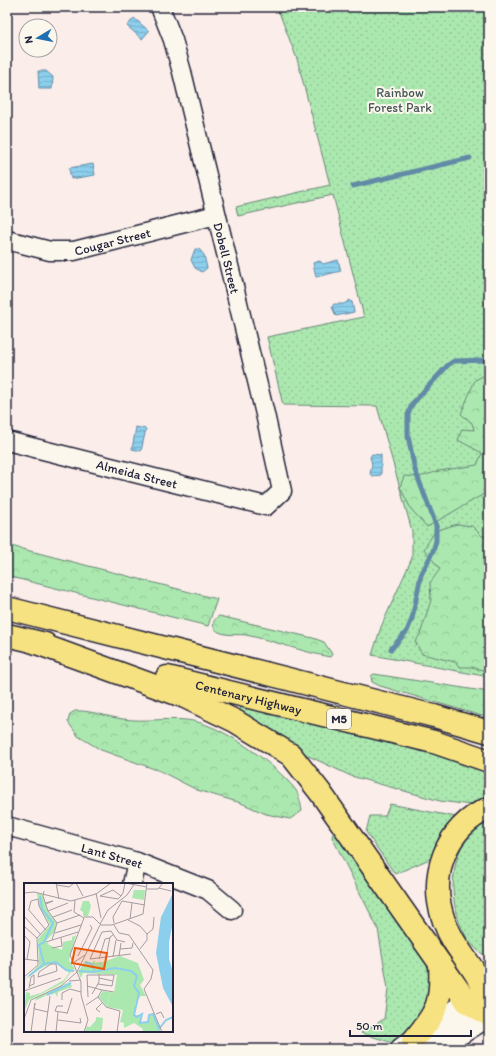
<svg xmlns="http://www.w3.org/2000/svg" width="496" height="1056" viewBox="0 0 496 1056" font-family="Itim,sans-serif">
<defs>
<pattern id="green-dots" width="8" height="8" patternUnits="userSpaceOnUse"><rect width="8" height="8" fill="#abe8af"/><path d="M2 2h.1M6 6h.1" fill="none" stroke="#93c797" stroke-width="1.8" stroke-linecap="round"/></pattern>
<pattern id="forest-crowns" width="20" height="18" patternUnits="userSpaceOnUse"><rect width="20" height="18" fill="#abe8af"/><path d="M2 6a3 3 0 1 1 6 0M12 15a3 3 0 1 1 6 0" fill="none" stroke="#93c797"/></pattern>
<pattern id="water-rules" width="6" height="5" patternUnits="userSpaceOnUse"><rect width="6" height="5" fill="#8ccfed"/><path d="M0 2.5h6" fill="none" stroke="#78b1cc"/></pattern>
</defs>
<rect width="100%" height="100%" fill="#fbede9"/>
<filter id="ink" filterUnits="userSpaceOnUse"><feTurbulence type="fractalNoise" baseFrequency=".025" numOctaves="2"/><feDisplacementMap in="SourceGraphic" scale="8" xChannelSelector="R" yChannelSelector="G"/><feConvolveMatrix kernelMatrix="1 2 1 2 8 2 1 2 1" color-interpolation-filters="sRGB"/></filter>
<g filter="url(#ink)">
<path fill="url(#green-dots)" stroke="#668575" d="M277 7H489V677L372 655 381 627 412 558V531L377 406 283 405 267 337 364 317 333 195 238 216 236 207 330 185 297 59Z
M241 706 436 754 489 771V796L471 805 440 801 351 776 298 751 239 714Z
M390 804 456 817 448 827 432 858 395 874 366 832 370 816H385Z
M489 817V958C450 938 444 875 465 840 471 830 480 824 489 817Z
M335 826 427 957 434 988 432 1008 410 1034 393 1043 361 1033 384 1019 388 989 378 929 332 837Z"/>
<path fill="url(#forest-crowns)" stroke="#668575" d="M489 373V491L427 527 411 509 400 487 404 476 419 477 439 471 477 465 482 453 458 440 462 429 474 430 472 423 461 414 475 380Z
M457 524 472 526 482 536 489 537V672L472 667H460L455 662 422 654 415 642 420 635 431 600 430 583 440 569 424 549 435 531Z
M7 545 217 599 208 626 7 576Z
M219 616 313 638 324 642 332 654 330 657C302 652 275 641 246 635 238 634 227 636 219 632 211 628 212 620 219 616Z
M374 674 489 692V718L380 686 372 682 371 676Z
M75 711C91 710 107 717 123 719 144 722 165 718 186 720 219 722 275 764 295 789 299 794 301 805 302 811L290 819 266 814 241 803 197 790 160 771 101 750 78 736 68 722 70 714Z"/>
<path fill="url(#water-rules)" stroke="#628aa6" d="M134 18 149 31 142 39 127 26Z
M38 71H46L53 77 52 89H39Z
M93 164 95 175 71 179 69 168Z
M195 249H199L204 255 207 268 202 272 195 268 191 260Z
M338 260 341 271 316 277 313 263 320 261 323 264Z
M350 300 352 302 354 312 336 316 332 307 334 304H344Z
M136 427 146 429 141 451 132 449Z
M372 454 381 455V475L372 476 370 474 372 464 370 457Z"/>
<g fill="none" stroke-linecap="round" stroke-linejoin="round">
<path stroke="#628aa6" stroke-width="5" d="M487 153H489
M353 186 470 158
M391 649 407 631 412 619 421 575 433 551 436 541V525L415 470 408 436V415L412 404 448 365 454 361 489 360"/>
<defs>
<g id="minor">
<path id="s1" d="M7 240 50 251H74L216 215"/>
<path id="s2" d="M7 441 266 506 282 491 265 414 182 72 173 40 160 7"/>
<path id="s3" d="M7 826 137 862 208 890 232 910"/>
<path d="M132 884 137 862"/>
</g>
<path id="secondary" d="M402 1049 483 992
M435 1049 489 1015"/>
<g id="motorway">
<path d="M7 608 434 716 489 732"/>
<path d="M7 635 45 644"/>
<path d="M31 641 185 697 235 721 291 755 320 792 467 1002 489 1015"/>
<path id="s4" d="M167 677 434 742 489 761"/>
<path d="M489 808C445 828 428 876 444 921 452 944 466 957 477 976 483 988 486 1002 489 1014"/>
<path d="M413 1041C438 1011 442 1003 440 964"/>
</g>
</defs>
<use href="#minor" stroke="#22223b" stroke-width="21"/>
<use href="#secondary" stroke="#22223b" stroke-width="25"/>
<use href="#motorway" stroke="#22223b" stroke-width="25"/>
<use href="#minor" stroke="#fbf7ec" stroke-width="18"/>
<use href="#secondary" stroke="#fbf7ec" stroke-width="22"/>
<use href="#motorway" stroke="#f7e281" stroke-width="22"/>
</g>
</g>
<g text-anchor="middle" stroke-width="4" stroke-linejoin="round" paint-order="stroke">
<rect fill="#fbf7ec" stroke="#636270" stroke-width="1" x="327" y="709" width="24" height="20" rx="3"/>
<g font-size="12" font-weight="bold" fill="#22223b">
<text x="339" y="723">M5</text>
</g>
<g font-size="13" fill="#445458" stroke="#fbf7ec">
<text x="400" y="97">Rainbow<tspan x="400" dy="15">Forest Park</tspan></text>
</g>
<g font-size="13" fill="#22223b" stroke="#fbf7ec">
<text dy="5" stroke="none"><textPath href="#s1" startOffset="108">Cougar Street</textPath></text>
<text transform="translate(227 258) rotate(76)" y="5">Dobell Street</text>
<text dy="5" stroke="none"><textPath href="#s2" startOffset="134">Almeida Street</textPath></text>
<text dy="5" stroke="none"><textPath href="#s4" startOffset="84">Centenary Highway</textPath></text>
<text dy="5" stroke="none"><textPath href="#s3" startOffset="109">Lant Street</textPath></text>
</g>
</g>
<g transform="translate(24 883)">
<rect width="149" height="149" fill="#fbede9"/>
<path d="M13 10 18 11 24 29 32 39 31 48 22 58 25 62 38 67 39 59 48 57V54L52 52 45 77 51 86 41 87 31 80 19 84 0 97 15 82 14 56 26 42 15 23ZM59 18H65L67 23 64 33H59V29L56 27ZM96 73 114 80 120 97 116 102 122 113H117L112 118 110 133 118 131 116 137 118 141 125 138V132L130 131 137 147 134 149H118L119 146 110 140 100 145V140L96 139 99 127 83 124 86 109 90 110 93 92 59 90 57 95 54 89 61 78 68 80 71 77V80L75 79V77V79H79Z" fill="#abe8af"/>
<path d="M39 84 52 87 47 89 39 100 5 117 0 129 2 109 6 110V113L17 110 40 97 45 90ZM45 99 35 106 46 99 48 104 34 109 33 114 31 110 27 112 29 109 11 118 13 114ZM79 108 86 109 83 124 75 114ZM72 134 79 135 78 146 76 149H61L63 143 66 144 72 137Z" fill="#abe8af"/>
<path d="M110 7H121L120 17 108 15ZM92 112 98 113 96 117 101 118 99 126 90 124Z" fill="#abe8af"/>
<path d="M149 10V39L145 59V76L149 89V124L139 105 132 70 137 34Z" fill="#8ccfed"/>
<path fill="none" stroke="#8ccfed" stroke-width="2" d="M16 13 18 26 29 40 20 59 15 62 20 81M149 24 138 62 141 88 149 111M61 79 68 81 70 87M20 81 32 79 42 87 50 88M55 88 68 89 91 85 107 88 113 93 110 103 115 110 110 132 113 134 118 131 116 140 124 139 125 132 129 131 135 146 142 137 149 134M5 93 20 81M23 112 47 100"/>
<path fill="none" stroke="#a49ca3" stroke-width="1" d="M32 0 35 16M52 0 59 13M101 0 123 4M33 2 45 4 50 0M135 5 147 8M123 6H134L139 0M20 8 19 13 24 28 33 40 28 57M0 10 10 9 47 18 72 11 87 0M72 10 77 35M97 13 89 7 76 13 94 16 97 13 98 11 99 10 101 0M51 17 50 29 60 35 46 72 57 99V112L64 137 60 149M21 20 29 18 22 21M4 26 22 47M24 28 44 20M0 33 17 52M29 34 48 27M60 34H69L77 42H88L119 31 123 0M106 36 108 20M104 37 116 43 123 51M33 40 56 32M90 40 89 34 98 18 121 22M76 41 84 27 103 12 111 0M90 42 95 50 105 52 129 87 127 96 120 106 138 149M0 43 13 55M31 50 57 42M123 51 129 46 130 34M0 52 6 59 3 76M22 59 54 49M101 59 93 57 87 48 78 49 66 76 107 71M28 65 38 63 37 55M96 66 108 65 109 60M116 66 123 57V51M54 73 68 45 66 42M95 73 97 60M89 74 92 57M82 75 86 54 89 52M0 76 15 78M75 76 81 56 86 55M49 80 61 72M27 81H32L33 88 14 94 15 89ZM0 94 14 82 13 55 25 42 15 23 14 16 7 18 5 26M75 95 89 98M45 98 57 97M63 103 78 107M5 105 7 94 10 92V101L5 103M0 108 37 95M68 111 75 99V91M64 114 63 92H90L88 103 74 101M74 114 82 124 96 128 93 149M74 114 78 107 90 109M38 117V110L46 106 57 109M62 122 74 114M39 123H33L31 128 43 130M11 126 24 129M76 129 72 126 78 120M43 131 48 115M132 131 137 129 140 135M0 136 7 117 37 103 53 89 76 42M34 137 57 140 56 135M7 149 11 120 10 126M21 149 26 113M32 149 34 129"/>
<path fill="#e8590c" fill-opacity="0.15" stroke="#e8590c" stroke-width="2" d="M51 65 83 70 80 86 48 80Z"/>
<rect width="149" height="149" fill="none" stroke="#22223b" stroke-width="2"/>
</g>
<rect width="496" height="1056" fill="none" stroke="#fbf7ec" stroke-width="24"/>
<rect x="12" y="12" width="472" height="1032" fill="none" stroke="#22223b" stroke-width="1.5" filter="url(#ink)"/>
<g transform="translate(38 38) rotate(260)"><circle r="19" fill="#fbf7ec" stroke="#a4a2a5"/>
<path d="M0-3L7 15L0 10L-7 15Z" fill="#1f6fb2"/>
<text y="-6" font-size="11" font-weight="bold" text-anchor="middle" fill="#22223b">N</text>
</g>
<path d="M350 1030v6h121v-6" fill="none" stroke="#22223b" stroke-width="2"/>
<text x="356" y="1030" font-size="12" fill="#22223b" stroke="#fbf7ec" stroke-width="3" paint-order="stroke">50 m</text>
</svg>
